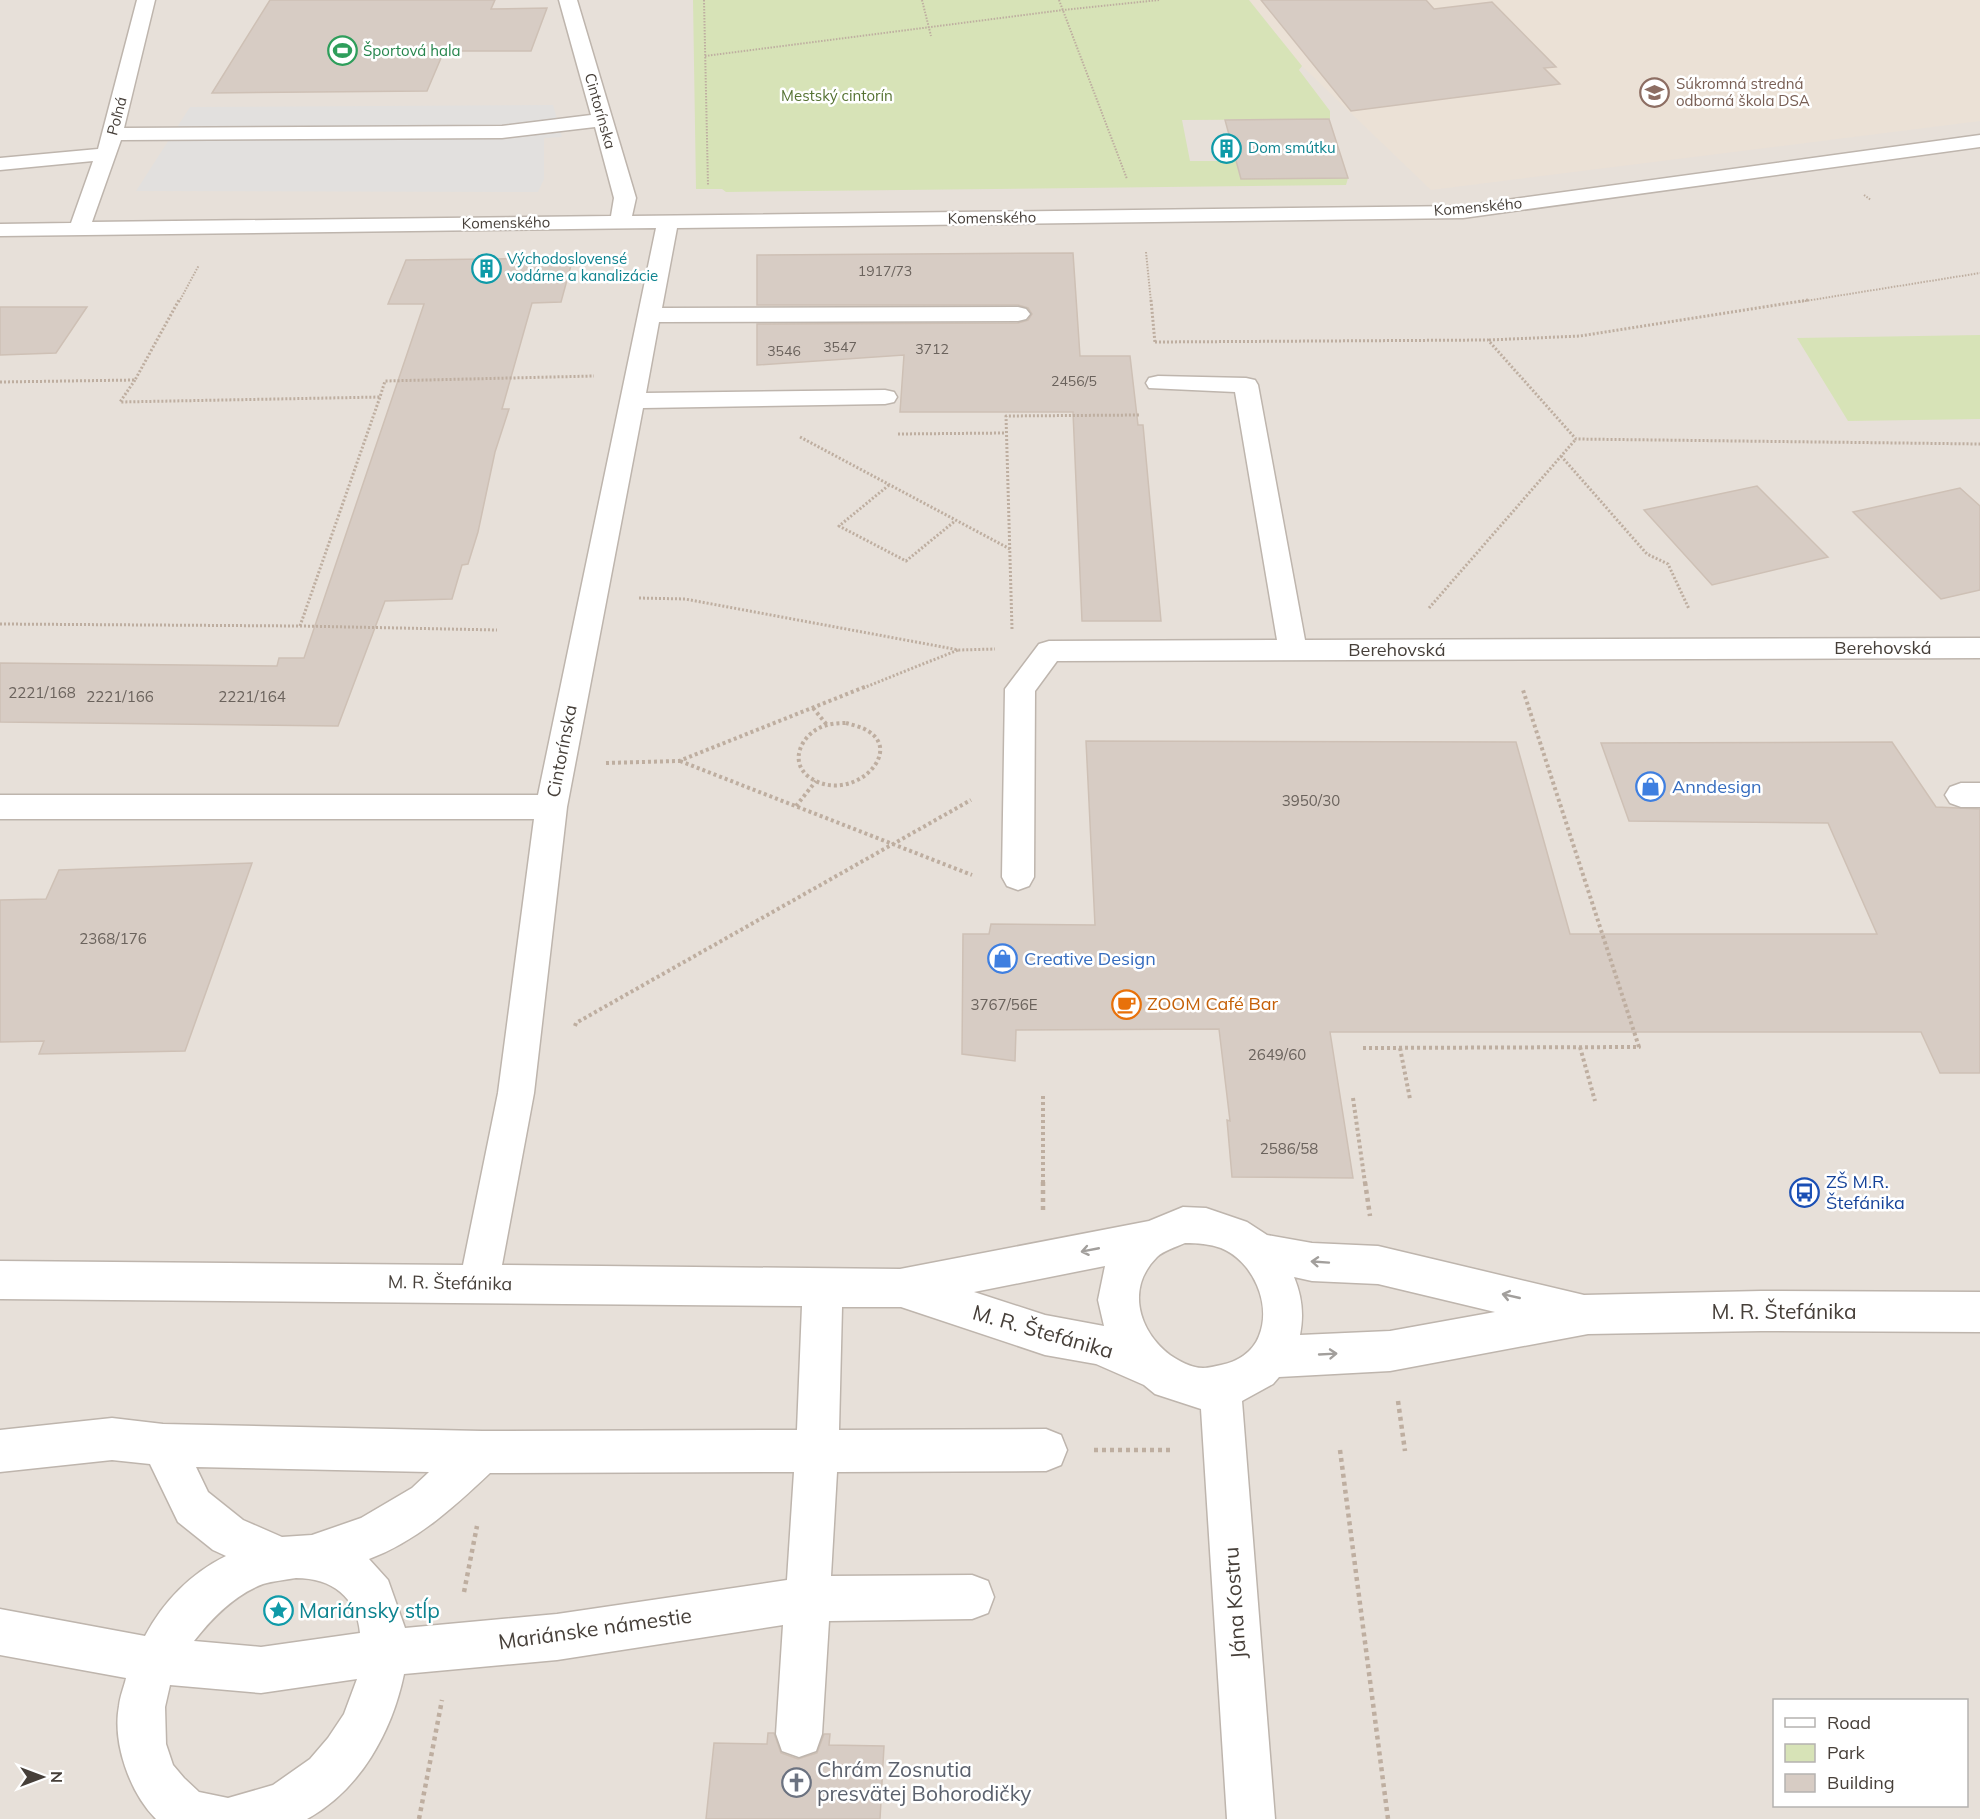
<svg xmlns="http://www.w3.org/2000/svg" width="1980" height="1819" viewBox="0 0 1980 1819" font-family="Mulish,sans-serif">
<rect width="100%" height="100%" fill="#f3efea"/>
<path fill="#e7e0d9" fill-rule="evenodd" d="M0 0H1980V1819H0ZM1774 1700H1966V1806H1774Z"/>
<path fill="#ebe1d6" d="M1249 0H1980V121L1431 190 1302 66Z"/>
<path fill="#d7e3b7" d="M693 0H1249L1302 66 1299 70 1330 111V119L1182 120 1190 161H1236L1242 179 1348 178 1346 185 726 192 722 189H696Z
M1980 335V419L1848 421 1797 338Z"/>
<path fill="#e2e0de" d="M553 105 562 137 544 138V179L538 192 136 191 190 107Z"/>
<path fill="#d7ccc4" stroke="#cec0b5" stroke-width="1.5" d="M270 0H495L491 9 547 8 531 51H444L427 91 212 93Z
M1261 0H1426L1434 9 1492 2 1556 67 1544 68 1560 84 1351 111Z
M1329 119 1348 178 1241 179 1225 120Z
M1073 253 1080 356H1130L1138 425H1143L1161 621H1082L1073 412H900L904 355 757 365V324L1018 323 1028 320 1032 314 1028 308 1018 305H757V255Z
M573 258 561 302 532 303 502 409H509L495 452 478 532 468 564 462 565 452 599 385 601 338 726 0 722V663L277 666 279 658H304L424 304H388L406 260Z
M0 307H87L56 353 0 355Z
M1757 486 1828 557 1712 585 1644 510Z
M1960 488 1980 506V590L1941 599 1853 512Z
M1086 741 1516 742 1570 934H1877L1828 823 1629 821 1601 743 1892 742 1936 807 1980 809V1073H1940L1921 1032H1330L1353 1178 1232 1177 1227 1120 1230 1121 1219 1029 1016 1030 1015 1061 962 1054 963 934H989L991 924 1095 925Z
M252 863 185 1051 39 1054 44 1041 0 1042V900L46 899 59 870Z
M768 1733H774L781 1753 798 1759 817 1753 824 1734H830L829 1745 884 1746 880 1819H706L714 1743 767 1744Z"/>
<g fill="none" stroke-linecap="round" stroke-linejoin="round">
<defs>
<path id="minor" d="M137 0H155L124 128 502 126 591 115 559 0H577L636 198 632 216 1463 206 1980 135V147L1463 218 677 228 662 308 1018 307 1026 309 1030 314 1026 319 1018 321 659 322 646 393 885 390 894 392 897 397 894 402 885 404 643 408 567 807 534 1093 502 1265 900 1269 1149 1221 1183 1207 1206 1208 1247 1222 1267 1235 1312 1243 1378 1246 1584 1295 1761 1291 1980 1292V1332L1761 1331 1588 1334 1390 1371 1279 1377 1273 1384 1242 1401 1275 1819H1227L1201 1409 1155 1394 1144 1385 1096 1364 1045 1355 901 1307H842L839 1430 1046 1429 1061 1435 1067 1450 1061 1465 1046 1471 837 1472 831 1576 972 1575 988 1581 994 1597 988 1613 972 1619 829 1621 822 1734 816 1751 799 1757 782 1751 776 1734 783 1625 557 1660 404 1674C392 1732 360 1790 307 1819H156C130 1793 112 1743 119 1706 120 1696 124 1687 126 1678L0 1655V1609L145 1636C163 1602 191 1573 226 1556L213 1550 178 1522 150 1464 112 1460 0 1472V1430L112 1418 163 1424 482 1431 797 1430 802 1306 0 1299V1261L463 1265 498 1093 534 819H0V795H538L656 228 0 236V224L71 223 93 161 0 170V158L98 149ZM595 127 614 198 611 216 92 222 121 140 502 138ZM1185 1243C1197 1243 1210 1244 1221 1248 1253 1261 1272 1304 1259 1336 1253 1352 1237 1362 1221 1365 1215 1366 1209 1368 1203 1368 1191 1368 1179 1361 1170 1355 1138 1330 1126 1288 1157 1257 1163 1251 1176 1247 1185 1243ZM1105 1266 1098 1300 1104 1326 1045 1315 974 1292ZM1294 1277 1312 1281 1378 1284 1495 1312 1390 1331 1300 1335C1304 1315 1302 1296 1294 1277ZM196 1467 429 1472 412 1488 361 1518 312 1535 282 1537 243 1520 208 1492ZM794 1472 787 1580 557 1614 405 1628 388 1580 369 1559C417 1541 454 1507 490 1473ZM296 1578C332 1578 357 1597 360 1633L261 1647 194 1641C212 1618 234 1595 263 1584 273 1581 285 1580 296 1578ZM357 1679 344 1714 328 1738 310 1759 273 1785 228 1798 199 1792 184 1778 173 1765 166 1744 165 1707 170 1685 261 1693Z
M1158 376 1246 378 1255 380 1258 385 1305 640 1980 638V658L1057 661 1035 691 1034 877 1029 886 1018 890 1007 886 1002 877 1005 689 1039 644 1049 641 1277 640 1235 392 1149 388 1146 383 1149 378Z
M1961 783H1980V807H1961L1950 803 1945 795 1950 787Z"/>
</defs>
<use href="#minor" stroke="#beb5ad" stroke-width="3"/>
<path stroke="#beaea0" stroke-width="2" stroke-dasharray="1.5 1.5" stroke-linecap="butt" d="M704 0 708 185
M922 0 931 36
M1059 0 1127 179
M705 56 1063 10 1159 0
M1864 195 1871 200
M1146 252 1151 302
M179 302 199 265
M1799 302 1980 273"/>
<path stroke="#beaea0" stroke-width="3" stroke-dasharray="2 2" stroke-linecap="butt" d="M1151 300 1155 343
M1489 340 1580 336 1808 300
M1155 342 1488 340 1576 439 1980 444
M135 380 120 402 380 397 385 381 594 376
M0 382 135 380 179 300
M898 434 1006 433
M800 437 1010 549
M1561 456 1647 554 1668 564 1689 609
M889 485 839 526 906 561 955 521
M639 598 685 599 959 650 995 649
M1429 608 1576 439
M0 624 300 626 380 397
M300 626 497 630
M1012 629 1006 416 1140 415
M863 688 958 650"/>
<path stroke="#beaea0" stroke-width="4" stroke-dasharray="3 3" stroke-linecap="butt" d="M813 708 827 725
M846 723C853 725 862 727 868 731 905 753 850 806 809 777 789 762 801 737 819 728 827 724 837 723 846 723Z
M680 761 972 875
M606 763 679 761 867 686
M796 806 816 781
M575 1026 576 1023 971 800
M1580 1047 1595 1101
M1363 1048 1639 1047 1523 690
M1400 1048 1410 1099
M1043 1096V1183
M1353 1098 1365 1183"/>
<path stroke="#beaea0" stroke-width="4.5" stroke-dasharray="4 4" stroke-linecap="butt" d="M1043 1182V1210
M1365 1182 1370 1216
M1398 1401 1405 1451
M1094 1450H1173
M1340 1450 1388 1819
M464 1592 477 1526
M419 1819 442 1700"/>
<use href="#minor" fill="#fff" fill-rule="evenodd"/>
</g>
<defs><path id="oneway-shaft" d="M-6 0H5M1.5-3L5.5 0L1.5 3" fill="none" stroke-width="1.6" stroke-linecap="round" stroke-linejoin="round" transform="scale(1.5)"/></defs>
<g stroke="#a29f9c">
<use href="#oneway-shaft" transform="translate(1090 1250) rotate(169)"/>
<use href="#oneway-shaft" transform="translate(1320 1262) rotate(-176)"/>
<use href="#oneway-shaft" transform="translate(1511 1296) rotate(-167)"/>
<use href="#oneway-shaft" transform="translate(1328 1354) rotate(-3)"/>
</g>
<defs>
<symbol id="stadium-ring" viewBox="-11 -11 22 22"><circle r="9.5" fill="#fff" stroke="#2e9e5b" stroke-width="1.5"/><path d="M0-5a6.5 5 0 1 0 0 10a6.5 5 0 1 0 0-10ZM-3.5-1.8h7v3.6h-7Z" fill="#2e9e5b"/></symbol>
<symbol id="school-ring" viewBox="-11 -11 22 22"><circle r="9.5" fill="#fff" stroke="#8d6e63" stroke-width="1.5"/><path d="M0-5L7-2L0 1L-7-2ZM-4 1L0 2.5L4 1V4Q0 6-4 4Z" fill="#8d6e63"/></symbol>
<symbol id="building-ring" viewBox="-11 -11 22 22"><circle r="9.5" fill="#fff" stroke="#0f9aa8" stroke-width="1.5"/><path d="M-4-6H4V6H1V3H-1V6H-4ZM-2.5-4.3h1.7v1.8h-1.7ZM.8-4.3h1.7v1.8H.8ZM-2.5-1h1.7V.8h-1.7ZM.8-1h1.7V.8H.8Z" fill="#0f9aa8"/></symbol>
<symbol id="shop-ring" viewBox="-11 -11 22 22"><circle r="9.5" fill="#fff" stroke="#3f7fe0" stroke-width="1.5"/><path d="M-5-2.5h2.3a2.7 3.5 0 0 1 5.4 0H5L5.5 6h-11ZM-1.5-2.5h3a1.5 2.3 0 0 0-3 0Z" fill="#3f7fe0"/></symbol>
<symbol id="cafe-ring" viewBox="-11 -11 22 22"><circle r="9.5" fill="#fff" stroke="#e8710a" stroke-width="1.5"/><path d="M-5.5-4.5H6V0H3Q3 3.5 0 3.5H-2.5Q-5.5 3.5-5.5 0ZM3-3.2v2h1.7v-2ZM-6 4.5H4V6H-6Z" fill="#e8710a"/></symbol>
<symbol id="bus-ring" viewBox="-11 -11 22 22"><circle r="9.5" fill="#fff" stroke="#1a4fb4" stroke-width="1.5"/><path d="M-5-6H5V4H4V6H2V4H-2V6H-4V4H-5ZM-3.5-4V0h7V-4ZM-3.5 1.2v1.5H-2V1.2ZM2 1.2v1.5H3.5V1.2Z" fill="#1a4fb4"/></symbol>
<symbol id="sight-ring" viewBox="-11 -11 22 22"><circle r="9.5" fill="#fff" stroke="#0f9aa8" stroke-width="1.5"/><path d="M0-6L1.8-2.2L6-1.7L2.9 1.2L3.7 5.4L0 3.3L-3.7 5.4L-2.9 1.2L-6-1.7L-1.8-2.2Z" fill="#0f9aa8"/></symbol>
<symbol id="church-ring" viewBox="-11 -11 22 22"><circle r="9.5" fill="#fff" stroke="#6b7280" stroke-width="1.5"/><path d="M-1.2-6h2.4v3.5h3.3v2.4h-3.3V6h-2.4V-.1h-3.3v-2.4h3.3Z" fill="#6b7280"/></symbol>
</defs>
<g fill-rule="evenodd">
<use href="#stadium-ring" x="326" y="34" width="33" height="33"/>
<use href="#school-ring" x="1638" y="76" width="33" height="33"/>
<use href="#building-ring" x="1210" y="132" width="33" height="33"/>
<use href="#building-ring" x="470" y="252" width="33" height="33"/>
<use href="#shop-ring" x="1634" y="770" width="33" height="33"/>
<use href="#shop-ring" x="986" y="942" width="33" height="33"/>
<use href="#cafe-ring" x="1110" y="988" width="33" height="33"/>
<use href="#bus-ring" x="1788" y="1176" width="33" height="33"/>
<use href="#sight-ring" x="262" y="1594" width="33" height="33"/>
<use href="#church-ring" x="780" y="1766" width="33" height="33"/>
</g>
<g text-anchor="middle" stroke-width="5" stroke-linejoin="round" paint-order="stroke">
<g font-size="14" fill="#6a625c">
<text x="885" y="276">1917/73</text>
<text x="840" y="352">3547</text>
<text x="932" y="354">3712</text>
<text x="784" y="356">3546</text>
<text x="1074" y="386">2456/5</text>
</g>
<g font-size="15" fill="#27864d" stroke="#fff" text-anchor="start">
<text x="363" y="56">Športová hala</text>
</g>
<g font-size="15" fill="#785e54" stroke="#fff" text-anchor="start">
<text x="1676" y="89">Súkromná stredná<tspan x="1676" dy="17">odborná škola DSA</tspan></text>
</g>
<g font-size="15" fill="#557232" stroke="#fff">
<text x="837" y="101">Mestský cintorín</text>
</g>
<g font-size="15" fill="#463f39" stroke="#fff">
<text transform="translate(600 111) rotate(74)" y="5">Cintorínska</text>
<text transform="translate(117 116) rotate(-75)" y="5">Poľná</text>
<text transform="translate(1478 207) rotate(-5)" y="5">Komenského</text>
<text transform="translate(992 218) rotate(-1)" y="5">Komenského</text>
<text transform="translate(506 223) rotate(-1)" y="5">Komenského</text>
</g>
<g font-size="15" fill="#0d838f" stroke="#fff" text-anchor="start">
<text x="1248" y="153">Dom smútku</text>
<text x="507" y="264">Východoslovensé<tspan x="507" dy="17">vodárne a kanalizácie</tspan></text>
</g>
<g font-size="15" fill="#6a625c">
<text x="42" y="698">2221/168</text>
<text x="120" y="702">2221/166</text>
<text x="252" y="702">2221/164</text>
<text x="1311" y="806">3950/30</text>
<text x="113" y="944">2368/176</text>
<text x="1004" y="1010">3767/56E</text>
<text x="1277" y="1060">2649/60</text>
<text x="1289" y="1154">2586/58</text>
</g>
<g font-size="18" fill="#463f39" stroke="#fff">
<text x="1883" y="654">Berehovská</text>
<text x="1397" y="656">Berehovská</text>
<text transform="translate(562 751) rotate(-79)" y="6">Cintorínska</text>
<text transform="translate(450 1283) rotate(1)" y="6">M. R. Štefánika</text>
</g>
<g font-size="18" fill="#366cbe" stroke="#fff" text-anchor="start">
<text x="1672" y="793">Anndesign</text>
<text x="1024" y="965">Creative Design</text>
</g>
<g font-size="18" fill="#c56008" stroke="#fff" text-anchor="start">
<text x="1147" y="1010">ZOOM Café Bar</text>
</g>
<g font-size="18" fill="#164399" stroke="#fff" text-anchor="start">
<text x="1826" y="1188">ZŠ M.R.<tspan x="1826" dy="21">Štefánika</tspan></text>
</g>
<g font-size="21" fill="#463f39" stroke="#fff">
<text x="1784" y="1319">M. R. Štefánika</text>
<text transform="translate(1043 1332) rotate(16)" y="7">M. R. Štefánika</text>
<text transform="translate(1235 1603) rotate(-94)" y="7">Jána Kostru</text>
<text transform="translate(595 1629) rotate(-8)" y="7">Mariánske námestie</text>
</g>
<g font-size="21" fill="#0d838f" stroke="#fff" text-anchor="start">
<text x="299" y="1618">Mariánsky stĺp</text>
</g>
<g font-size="21" fill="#5b616d" stroke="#fff" text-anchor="start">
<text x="817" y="1777">Chrám Zosnutia<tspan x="817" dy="24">presvätej Bohorodičky</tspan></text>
</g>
</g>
<rect x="1773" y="1699" width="195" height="108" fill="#ffffff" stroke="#b5b2b0" stroke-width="1.5"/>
<rect x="1785" y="1718" width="30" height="9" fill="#ffffff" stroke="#b5b2b0" stroke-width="1.5"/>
<text x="1827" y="1729" font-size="18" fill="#463f39">Road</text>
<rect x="1785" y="1744" width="30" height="18" fill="#d7e3b7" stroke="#b5b2b0" stroke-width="1.5"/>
<text x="1827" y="1759" font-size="18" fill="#463f39">Park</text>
<rect x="1785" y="1774" width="30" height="18" fill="#d7ccc4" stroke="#b5b2b0" stroke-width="1.5"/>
<text x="1827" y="1789" font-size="18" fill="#463f39">Building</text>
<g transform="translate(42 1777) rotate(90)" stroke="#ffffff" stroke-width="4.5" paint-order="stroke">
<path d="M0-4.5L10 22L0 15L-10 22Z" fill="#463f39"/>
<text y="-9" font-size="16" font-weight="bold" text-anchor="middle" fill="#463f39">N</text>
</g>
</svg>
